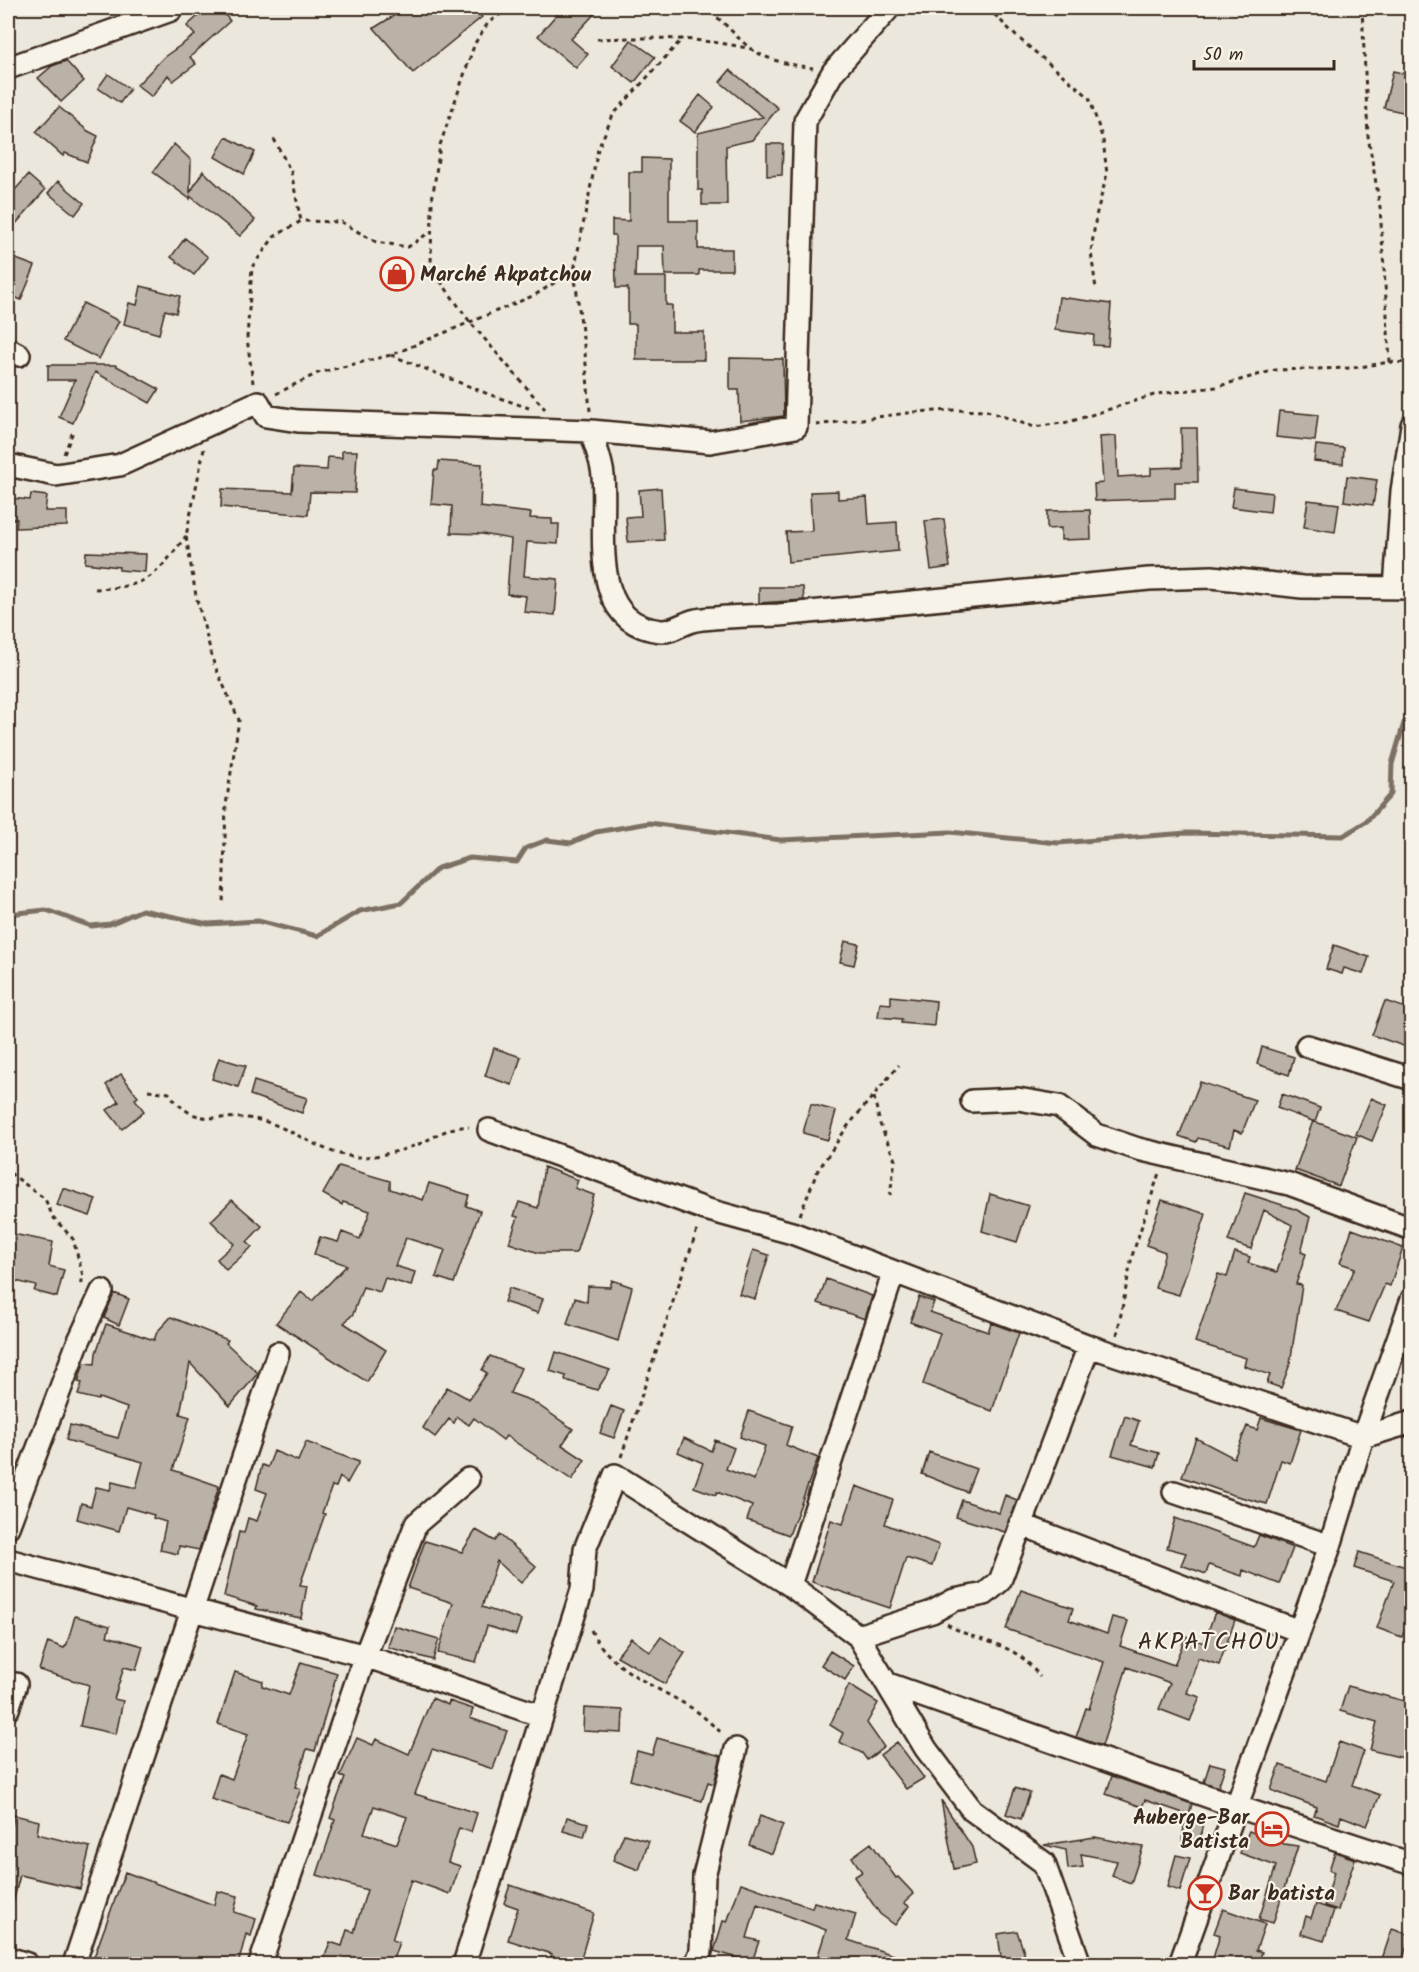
<svg xmlns="http://www.w3.org/2000/svg" width="1419" height="1972" viewBox="0 0 1419 1972" font-family="Kalam,sans-serif">
<rect width="100%" height="100%" fill="#ece7dc"/>
<filter id="ink" filterUnits="userSpaceOnUse"><feTurbulence type="fractalNoise" baseFrequency=".0167" numOctaves="2"/><feDisplacementMap in="SourceGraphic" scale="12" xChannelSelector="R" yChannelSelector="G"/><feConvolveMatrix kernelMatrix="1 2 1 2 8 2 1 2 1" color-interpolation-filters="sRGB"/></filter>
<g filter="url(#ink)">
<g fill="none" stroke-linecap="round" stroke-linejoin="round">
<path stroke="#7c7064" stroke-width="5" d="M8 914 46 910 91 926 110 924 142 910 208 924 258 921 317 936 360 911 401 903 438 868 470 858 517 862 526 848 547 840 571 843 596 832 649 823 781 840 950 832 1058 843 1187 833 1343 836 1367 821 1391 794 1392 764 1404 723 1412 715"/>
</g>
<path fill="#bab2a7" stroke="#3b2a1e" stroke-width="1.5" fill-rule="evenodd" d="M207 8H220L230 21 190 57 196 64 173 81 168 75 152 97 137 85 164 57 195 35 187 26Z
M406 8H471L482 17 413 73 374 28Z
M562 8H600L571 39 588 54 576 68 538 36Z
M631 40 655 57 634 83 612 66Z
M66 61 84 81 61 102 38 78 52 66Z
M730 70 778 108 752 140 726 146 727 205H702V190H698V133L763 117 720 82Z
M1393 71 1412 75V114L1384 108Z
M108 74 130 89 120 103 98 88Z
M700 95 714 107 695 132 680 121Z
M59 107 88 131 98 136 87 162 65 153 63 156 36 132Z
M226 137 255 152 244 174 215 157Z
M174 144 191 160 190 193 203 171 255 220 240 236 190 196V199L153 172Z
M767 144H783L782 175 767 176Z
M642 158 669 159V221H698V249H732V270H699V275H665L664 246H636L635 277H666V305H672V332H704V360H636V324H628V288H616L615 235H612V220L629 221V172H642Z
M28 175 45 190 8 233V198Z
M58 181 84 203 75 215 48 193Z
M185 238 208 257 194 275 171 257Z
M8 256 35 266 21 300 8 294Z
M141 286 180 296 176 313 165 310 159 334 124 324 129 303 137 305Z
M1059 297 1111 304 1108 346 1093 345 1094 335 1055 330Z
M83 303 119 321 99 359 63 341Z
M730 358 783 359 784 416 740 421 739 390H730Z
M48 365H115L159 389 150 403 95 372 73 423 59 417 75 380H48Z
M1279 411 1318 415 1315 441 1276 437Z
M1181 428H1197L1198 482H1175V498L1095 501 1094 484 1103 483 1100 437 1116 436 1118 477 1151 475V468L1182 467Z
M1316 445 1344 448 1343 464 1314 461Z
M342 451H357L355 493 310 492 308 515 221 507 222 489 292 492 294 468 327 470 328 457 342 458Z
M439 461 482 464 480 507 531 513 530 518 552 519V524H559L558 544 527 542 524 576 558 579 555 615 524 612 526 596 507 594 511 539 482 534 451 533 452 506 431 504 434 470H438Z
M1347 476 1377 480 1373 505 1344 501Z
M661 488 664 540 628 542 626 517 641 516 639 490Z
M1234 488 1272 493 1270 512 1231 507Z
M838 491V499L867 497 869 524 897 522 898 551 788 562 786 532 812 531 810 492Z
M31 494 47 496 45 511H67V526L16 528 17 519H8V501L11 498 30 500Z
M1308 500 1339 504 1335 532 1304 527Z
M1090 510 1091 539 1061 540V528L1047 529V511Z
M944 519 950 567 931 570 925 521Z
M86 552 146 554 145 572 119 570V567L85 563Z
M759 587H803L804 600 759 603Z
M845 941 859 944 854 965 840 962Z
M1334 945 1369 957 1363 974 1344 968 1342 974 1326 969Z
M891 996 936 1001 934 1026 901 1023 902 1019 878 1017 880 1003 891 1004Z
M1385 1001 1412 1010V1049L1372 1035Z
M1262 1047 1294 1057 1289 1075 1257 1064Z
M494 1048 521 1057 512 1085 485 1076Z
M219 1058 246 1066 238 1087 212 1079Z
M121 1074 138 1097 135 1099 144 1111 122 1129 107 1110 119 1102 106 1085Z
M254 1081 307 1098 302 1113 250 1095Z
M1200 1082 1255 1100 1242 1133 1234 1130 1230 1146 1198 1138 1196 1142 1179 1136Z
M1282 1094 1320 1108 1315 1122 1277 1108Z
M1371 1098 1387 1105 1372 1141 1356 1134Z
M811 1104 836 1111 828 1140 803 1133Z
M1313 1121 1357 1137 1339 1186 1295 1170Z
M339 1166 390 1181V1189L423 1200 429 1183 469 1195 466 1206 480 1211 454 1283 436 1277 445 1250 406 1238 395 1266 415 1272 411 1286 385 1278 380 1292 363 1287 353 1314 344 1323 386 1350 367 1382 276 1323 301 1292 312 1301 347 1265 314 1254 320 1237 338 1242 342 1232 360 1239 370 1211 343 1202 342 1205 323 1194Z
M544 1167 578 1180 575 1188 594 1195 576 1253H539L509 1243 518 1217 514 1216 519 1202 538 1208Z
M63 1188 96 1199 90 1216 57 1205Z
M1245 1193 1295 1209 1310 1217 1301 1252 1306 1254 1296 1284 1302 1285 1290 1364 1281 1388 1267 1383 1270 1375 1244 1366 1246 1358 1195 1342 1218 1274 1227 1277 1235 1252 1250 1257 1248 1263 1277 1272 1292 1225 1264 1210 1251 1249 1228 1241Z
M990 1194 1029 1206 1017 1242 982 1231Z
M232 1200 262 1226 247 1242 252 1247 226 1270 217 1259 234 1244 211 1221Z
M1162 1200 1206 1214 1179 1295 1155 1288 1165 1252 1146 1245Z
M1352 1229 1403 1248 1390 1286 1385 1284 1369 1322 1336 1311 1355 1268 1340 1263Z
M8 1233 53 1242 49 1266 64 1270 57 1297 34 1291 36 1286 8 1279Z
M753 1250 769 1255 755 1299 739 1294Z
M826 1279 872 1296 865 1319 818 1303Z
M612 1280 632 1287 618 1341 567 1324 575 1298 587 1302 588 1286 610 1287Z
M509 1288 543 1299 538 1313 504 1302Z
M114 1293 129 1299 119 1325 104 1318Z
M919 1297 934 1302 930 1312 988 1332 991 1323 1019 1333 992 1411 923 1384 940 1333 910 1322Z
M171 1317 228 1340 226 1343 258 1373 230 1406 190 1363 180 1414 190 1417 173 1470 219 1486 199 1550 179 1546 178 1554 160 1550 166 1522 153 1518 154 1515 126 1507 119 1531 77 1519 81 1503 91 1506 96 1487 110 1490 112 1482 136 1488 143 1462 66 1440 70 1425 118 1438 127 1408 99 1398 98 1400 78 1395 82 1383 78 1382 84 1363 95 1364 96 1353 106 1324 154 1340 157 1332Z
M556 1352 610 1370 597 1390 565 1380 566 1376 550 1371Z
M490 1356 521 1368 510 1393 532 1401 573 1429 562 1445 585 1460 572 1480 506 1436 503 1440 474 1418 469 1425 457 1417 454 1423 449 1419 435 1437 423 1428 447 1387 469 1399 487 1373 482 1370Z
M611 1406 624 1411 614 1438 600 1433Z
M749 1411 792 1426 786 1445 818 1458 789 1535 747 1520 752 1506 717 1492 716 1495 694 1487 703 1463 678 1452 684 1438 711 1451 715 1440 734 1448 726 1469 754 1480 765 1446 740 1437Z
M1125 1416 1139 1421 1131 1445 1159 1453 1155 1467 1112 1455Z
M1261 1418 1301 1430 1290 1463 1281 1460 1267 1504 1233 1495 1182 1477 1196 1438 1234 1458 1247 1426 1257 1430Z
M306 1442 359 1462 347 1483 340 1477 336 1487 332 1486 322 1513 325 1514 300 1585 307 1586 301 1618 256 1609 257 1606 224 1596 239 1532 244 1533 248 1518 257 1521 267 1493 256 1489 262 1465 268 1467 274 1451 298 1461Z
M929 1452 976 1469 967 1492 922 1474Z
M856 1486 893 1500 885 1524 939 1545 932 1566 906 1558 890 1608 812 1582 831 1520 843 1524Z
M1005 1495 1017 1500 1005 1532 956 1517 962 1500 999 1513Z
M1175 1518 1254 1547 1259 1535 1293 1548 1279 1584 1243 1570 1242 1576 1209 1565 1206 1574 1181 1565 1186 1553 1167 1548Z
M476 1530 495 1541 500 1535 536 1566 521 1583 497 1561 482 1607 521 1620 516 1635 487 1626 476 1662 438 1653 453 1603 408 1588 425 1541 462 1552Z
M1359 1552 1412 1569V1610L1402 1637 1377 1628 1394 1581 1354 1568Z
M1021 1590 1073 1608 1069 1620 1107 1634 1112 1617 1128 1621 1120 1646 1174 1665 1186 1636 1204 1643 1215 1612 1235 1620 1219 1665 1198 1658 1187 1693 1200 1697 1190 1721 1159 1709 1170 1683 1127 1667 1102 1746 1076 1737 1086 1708 1089 1709 1104 1662 1006 1629Z
M75 1616 110 1626 107 1636 143 1646 136 1670 124 1667 114 1699 123 1701 116 1734 80 1726 89 1685 39 1670 48 1642 64 1648 67 1644Z
M394 1626 439 1639 433 1660 388 1647Z
M661 1637 685 1653 665 1684 617 1656 631 1638 650 1652Z
M830 1651 854 1666 845 1680 821 1665Z
M301 1662 337 1673 315 1751 307 1749 295 1787 301 1789 287 1822 211 1799 219 1774 232 1779 248 1734 218 1724 235 1672 263 1681 262 1686 289 1695Z
M849 1685 878 1703 867 1723 884 1747 867 1760 862 1753 839 1742 843 1733 830 1725Z
M1348 1686 1412 1703V1760L1370 1750 1377 1722 1340 1711Z
M432 1698 448 1705 449 1701 473 1709 470 1718 507 1731 493 1769 432 1749 415 1794 477 1813 471 1832 459 1828 448 1862 460 1866 450 1894 411 1880 392 1940 399 1942 391 1965H322L330 1942 342 1946 347 1930 354 1932 367 1890 317 1875 335 1820 330 1818 345 1778 340 1776 357 1738 373 1745 376 1739 409 1754ZM374 1806 407 1817 397 1844 364 1833Z
M584 1708 623 1710 622 1733 583 1731Z
M657 1738 721 1756 714 1784 708 1782 702 1801 630 1780 637 1751 652 1755Z
M897 1742 924 1778 906 1789 880 1755Z
M1339 1742 1364 1751 1352 1785 1380 1795 1367 1826 1341 1816 1339 1824 1314 1815 1317 1807 1271 1790 1280 1765 1326 1781Z
M1210 1763 1225 1767 1218 1787 1204 1782Z
M1112 1776 1192 1804 1189 1815 1145 1800 1142 1807 1106 1794Z
M1015 1788 1030 1793 1021 1819 1006 1814Z
M941 1800 972 1847 976 1864 954 1869Z
M14 1815 39 1821 37 1834 90 1847 80 1889 20 1875 13 1903H8V1825L12 1826Z
M760 1816 783 1825 772 1854 749 1845Z
M567 1817 588 1823 584 1837 563 1831Z
M1185 1819 1203 1821 1199 1847 1182 1841Z
M1249 1831 1284 1844 1298 1846 1273 1923 1259 1919 1276 1866 1240 1853Z
M624 1834 649 1841 639 1870 613 1860Z
M1095 1837 1143 1847 1131 1883 1112 1876 1117 1861 1081 1854 1083 1867 1068 1869 1066 1850 1044 1845Z
M871 1843 896 1878 898 1877 914 1894 904 1903 909 1906 895 1925 880 1914 854 1877 862 1872 852 1857Z
M1335 1852 1355 1859 1338 1910 1325 1906 1334 1872 1329 1870Z
M1176 1855 1190 1858 1180 1891 1167 1887Z
M125 1872 214 1905 217 1891 238 1896 234 1912 256 1919 251 1936 246 1934 238 1965H91Z
M741 1883 812 1908 814 1902 856 1914 848 1940 912 1961 911 1965H815L826 1930 757 1904 747 1938 759 1941 752 1962 714 1951 723 1921 727 1922Z
M510 1885 594 1913 579 1965 551 1957 552 1954 508 1940 518 1908 504 1903Z
M1316 1904 1334 1910 1324 1941 1301 1934 1306 1916 1311 1918Z
M1223 1909 1265 1924 1256 1950 1262 1952 1258 1965H1211L1220 1935 1214 1933Z
M1392 1929 1410 1935 1401 1965 1382 1959Z
M1017 1931 1028 1965H1002L998 1934Z"/>
<g fill="none" stroke-linecap="round" stroke-linejoin="round">
<defs>
<path id="street" d="M8 68 171 10
M8 349 19 355
M591 431C595 446 602 461 603 476 608 527 585 623 661 631 672 632 685 622 696 620 723 616 751 616 779 615L1149 579 1212 577 1302 587 1412 588
M8 465 56 475 120 465 258 402 266 416 298 421 591 431 710 442 796 427 805 121 833 72 889 8
M1395 588 1402 491 1412 425
M1307 1046 1412 1079
M972 1101 1018 1099 1059 1106 1097 1135 1138 1149 1289 1184 1412 1229
M489 1130 705 1209 792 1233 1089 1346 1363 1437 1412 1422
M1174 1492 1330 1546
M1020 1524 1299 1631
M8 1527 77 1345 102 1291
M8 1560 365 1656 542 1716
M790 1585 893 1274
M858 1636 932 1612 954 1600 985 1594 1000 1581 1089 1346
M888 1684 1238 1807 1412 1864
M8 1709 16 1684
M8 1958 27 1964
M74 1964 278 1353
M260 1964 365 1656 416 1524 468 1479
M464 1964 582 1590 585 1549 615 1475 790 1585 858 1636 926 1749 972 1810 1044 1863 1080 1964
M696 1964 701 1951 704 1876 736 1749
M1180 1964 1330 1546 1363 1437 1412 1299"/>
</defs>
<use href="#street" stroke="#3b2a1e" stroke-width="26"/>
<path stroke="#3b2a1e" stroke-width="3" stroke-dasharray="4.5 4.5" stroke-linecap="butt" d="M509 8 488 23 475 43 440 145 432 201 431 268 470 322 545 409
M702 8C722 17 732 34 750 48 767 61 793 65 813 68
M988 8 1016 36 1089 97 1103 140 1107 174 1096 216 1091 252 1096 289
M1362 8 1368 136 1380 207 1390 362
M597 39C650 37 699 37 751 49
M274 139 291 172 301 221
M391 355 488 394 529 408
M253 383 247 338 252 267 274 237 301 221 341 222 376 242 408 247 430 232
M276 394 318 373 391 355 535 295 573 271
M590 411 585 353 574 271 598 149 613 115 683 38
M816 425 915 412 955 410 987 411 1034 427 1069 422 1157 394 1216 387 1275 370 1353 368 1390 362 1412 363
M204 449 186 536 196 596 214 664 239 720 226 805 223 905
M64 454 74 429
M95 589C148 587 155 577 186 536
M148 1090 169 1093C197 1133 223 1110 263 1121 298 1130 327 1159 365 1157 381 1156 404 1150 419 1144 436 1137 450 1125 469 1127
M874 1097 880 1124 895 1160 890 1195
M10 1173 45 1199 53 1217 73 1239 83 1276 81 1286
M800 1215 817 1172 847 1127 899 1065
M1117 1335 1132 1256 1159 1173
M621 1457 698 1227
M947 1624C984 1647 1012 1638 1040 1677
M591 1630C610 1670 654 1685 690 1707 702 1714 712 1725 723 1734"/>
<use href="#street" stroke="#f7f3e8" stroke-width="21"/>
</g>
</g>
<defs>
<symbol id="shop-ring" viewBox="-11 -11 22 22"><circle r="9.5" fill="#f7f3e8" stroke="#c8321e" stroke-width="1.5"/><path d="M-5-2.5h2.3a2.7 3.5 0 0 1 5.4 0H5L5.5 6h-11ZM-1.5-2.5h3a1.5 2.3 0 0 0-3 0Z" fill="#c8321e"/></symbol>
<symbol id="hotel-ring" viewBox="-11 -11 22 22"><circle r="9.5" fill="#f7f3e8" stroke="#c8321e" stroke-width="1.5"/><path d="M-6-4.5h1.5V1H6V5H4.5V3h-9V5H-6ZM-4 0a1.8 1.8 0 1 1 3.6 0ZM.5 0V-2.5h3Q6-2.5 6 0Z" fill="#c8321e"/></symbol>
<symbol id="bar-ring" viewBox="-11 -11 22 22"><circle r="9.5" fill="#f7f3e8" stroke="#c8321e" stroke-width="1.5"/><path d="M-6-5H6L.8 .8V4.5H3.5V6h-7V4.5H-.8V.8Z" fill="#c8321e"/></symbol>
</defs>
<g fill-rule="evenodd">
<use href="#shop-ring" x="378" y="255" width="38" height="38"/>
<use href="#hotel-ring" x="1253" y="1810" width="38" height="38"/>
<use href="#bar-ring" x="1186" y="1874" width="38" height="38"/>
</g>
<g text-anchor="middle" stroke-width="4.5" stroke-linejoin="round" paint-order="stroke">
<g font-size="21" font-weight="bold" fill="#3b2a1e" stroke="#f7f3e8" text-anchor="start">
<text x="420" y="281">Marché Akpatchou</text>
<text x="1249" y="1824" text-anchor="end">Auberge-Bar<tspan x="1249" dy="24">Batista</tspan></text>
<text x="1228" y="1900">Bar batista</text>
</g>
<g font-size="24" letter-spacing="1.5" fill="#3b2a1e" stroke="#f7f3e8">
<text x="1209" y="1649">AKPATCHOU</text>
</g>
</g>
<rect width="1419" height="1972" fill="none" stroke="#f7f3e8" stroke-width="30"/>
<rect x="15" y="15" width="1389" height="1942" fill="none" stroke="#3b2a1e" stroke-width="2" filter="url(#ink)"/>
<path d="M1194 60v9h140v-9" fill="none" stroke="#3b2a1e" stroke-width="3"/>
<text x="1203" y="60" font-size="18" fill="#3b2a1e" stroke="#f7f3e8" stroke-width="4.5" paint-order="stroke">50 m</text>
</svg>
